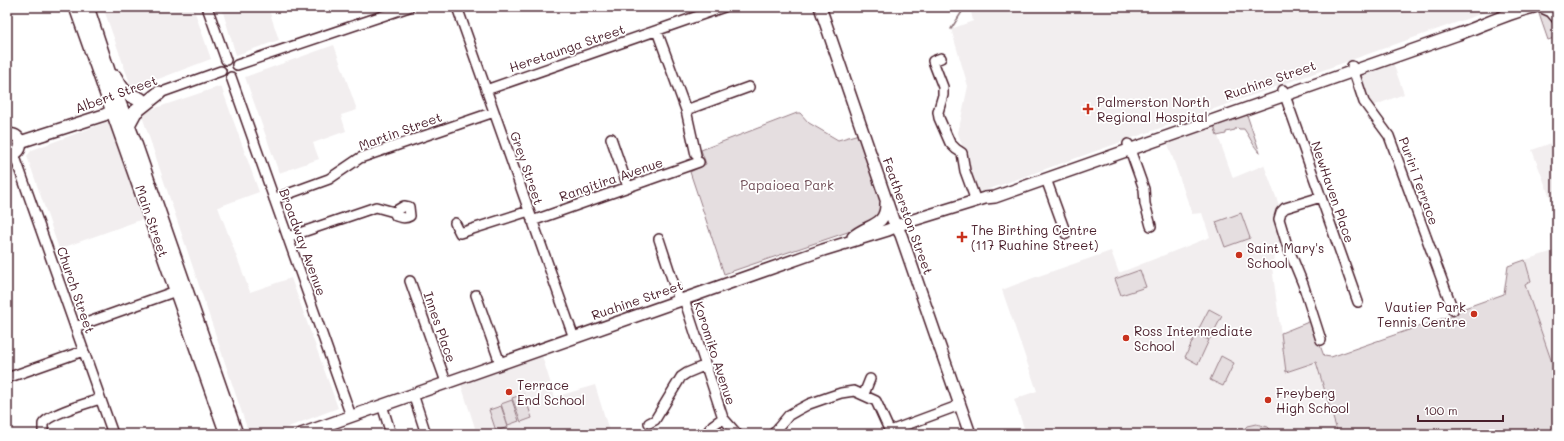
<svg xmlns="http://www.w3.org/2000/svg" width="1564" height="441" viewBox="0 0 1564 441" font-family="Mali,sans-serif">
<rect width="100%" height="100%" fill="#fff"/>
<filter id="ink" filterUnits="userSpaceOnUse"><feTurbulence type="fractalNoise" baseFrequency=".025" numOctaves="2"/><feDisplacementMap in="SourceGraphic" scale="8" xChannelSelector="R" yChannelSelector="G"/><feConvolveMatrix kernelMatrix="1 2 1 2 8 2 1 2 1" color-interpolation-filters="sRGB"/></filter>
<g filter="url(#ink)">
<path fill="#f2eeef" d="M103 7H193L211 59 132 89Z
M228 7H268L279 40 236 55 222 9Z
M970 7H1500L978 193 958 133 968 86 951 29 973 21Z
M334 45 357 110 341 115 346 131 313 143 319 159 279 173 245 77Z
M1392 60 1404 94 1373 106 1367 95 1359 72Z
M221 86 259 192 218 207 250 292 291 278 338 408 270 434H249L141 113Z
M107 122H110L143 219 59 249 27 156 32 150Z
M1214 125 1233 178 1264 165 1279 205 1274 213 1281 234 1272 267 1286 372 1315 362 1338 434H1026L1014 399 1037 391 1002 290 1033 278 1111 251 1119 273 1210 237 1202 213 1192 214 1167 141Z
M1557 141V216L1532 150Z
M1557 250V377L1525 285 1531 281 1525 260Z
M541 353 555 397 595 385 610 434H477L460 381Z"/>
<path fill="#e5dee0" stroke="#987e86" d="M1538 11C1554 16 1557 21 1557 37L1548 40Z
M797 113H800L809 123 838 140 859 134 889 218 724 274 690 172 706 164 701 150Z
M1247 115 1260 153C1253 146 1250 137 1244 129H1239L1238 128 1235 129V130L1226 132V134L1217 136 1214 125Z
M1241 213 1250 238 1225 247 1216 222Z
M1525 260 1531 281 1525 285 1557 377V434H1338L1316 362 1286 372 1281 333 1311 321 1324 356 1331 357 1446 317H1453L1456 311 1504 294 1508 266Z
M1140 270 1146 287 1121 295 1115 279Z
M1209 309 1222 316 1210 339 1197 332Z
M1196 334 1209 340 1198 364 1185 357Z
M1221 356 1234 363 1223 386 1210 380Z
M524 394 532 418 521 422 512 398Z
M512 400 519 421 508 425 501 404Z
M501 406 508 427 496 431 489 410Z
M1256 424 1268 427 1275 434H1239L1247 426Z"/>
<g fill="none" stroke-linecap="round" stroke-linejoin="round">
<path stroke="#91787e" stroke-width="1.5" d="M951 29 965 7"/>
<defs>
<path id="minor" d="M207 7 226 60
M457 7 574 338
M657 31 686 110 696 155
M941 58 933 61 943 87V95L938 112 939 118 950 143 956 149 962 153 965 171 976 201
M237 65 409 7
M1352 66 1364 102 1389 136 1453 310
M231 77 351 416
M486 90 724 7
M1283 90 1358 302
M154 95 221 71
M686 110 749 87
M611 138 628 187
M1128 144 1144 189 1145 204 1151 226
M14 154 113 434
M1046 179 1066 234
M1321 197 1285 208 1281 212 1279 219 1287 245 1303 284 1321 340
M274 199 329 179 360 158 494 112
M532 221 699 162
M455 223 460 233 529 211
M288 237 376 207 394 212 396 216C401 218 405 219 410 216L409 207 404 206 394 212
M659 239 679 300
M410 281 446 382
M476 295 500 363
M684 299 723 418 737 434
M75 327 176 291
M7 378 83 351
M413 394 426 434
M864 394 870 379
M382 405 391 434
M649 423 655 420 681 377 687 373 706 365
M890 431 960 405
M43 434V424C48 414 88 403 100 399
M706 434 713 425 723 418
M773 434 789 415 796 411 809 404 829 397 841 393 854 391 876 401 891 434"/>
<path id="major" d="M820 7 893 220 901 235 970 434
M1542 7 1551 11 1557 18
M7 135C25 131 25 158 7 154
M20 142 104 115 120 107
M853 237C867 224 887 227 886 203
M301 434 823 250 888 230 907 222 985 198 995 197 1456 35C1482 26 1507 13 1534 7"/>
<path id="highway" d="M76 7 227 434
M87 7 116 95 134 141 236 434
M115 77C122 90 126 95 140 99
M128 125 135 112 159 93"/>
</defs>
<use href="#minor" stroke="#4a1f2b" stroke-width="12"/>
<use href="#major" stroke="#4a1f2b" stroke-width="14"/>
<use href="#highway" stroke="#4a1f2b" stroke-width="16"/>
<use href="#minor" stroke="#fff" stroke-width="9"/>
<use href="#major" stroke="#fff" stroke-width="11"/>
<use href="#highway" stroke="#fff" stroke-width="13"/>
</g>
</g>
<g fill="#c8321e" stroke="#fff" stroke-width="1.5">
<path d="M1086 103h4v4h4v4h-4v4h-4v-4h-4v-4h4z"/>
<path d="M960 231h4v4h4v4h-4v4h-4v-4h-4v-4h4z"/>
<circle cx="1239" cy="255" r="4"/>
<circle cx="1474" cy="314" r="4"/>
<circle cx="1126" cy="338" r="4"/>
<circle cx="509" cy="392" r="4"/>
<circle cx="1268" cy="400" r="4"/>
</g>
<g text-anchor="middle" stroke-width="3.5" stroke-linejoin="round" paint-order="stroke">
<g font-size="13" fill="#4a1f2b" stroke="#fff">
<text transform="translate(567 48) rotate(-19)" y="5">Heretaunga Street</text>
<text transform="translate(1270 80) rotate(-19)" y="5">Ruahine Street</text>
<text transform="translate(116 94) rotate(-20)" y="5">Albert Street</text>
<text transform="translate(400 131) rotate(-20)" y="5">Martin Street</text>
<text transform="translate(527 168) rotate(71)" y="5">Grey Street</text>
<text transform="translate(611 179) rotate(-19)" y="5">Rangitira Avenue</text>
<text transform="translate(1419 181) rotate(70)" y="5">Puriri Terrace</text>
<text transform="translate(1333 192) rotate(71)" y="5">NewHaven Place</text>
<text transform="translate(908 216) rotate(70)" y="5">Featherston Street</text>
<text transform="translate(152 221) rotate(71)" y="5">Main Street</text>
<text transform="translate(303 242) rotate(70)" y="5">Broadway Avenue</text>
<text transform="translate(76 290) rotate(71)" y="5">Church Street</text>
<text transform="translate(637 300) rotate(-19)" y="5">Ruahine Street</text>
<text transform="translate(440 327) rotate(71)" y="5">Innes Place</text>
<text transform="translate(715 353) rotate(72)" y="5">Koromiko Avenue</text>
</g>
<g font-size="13" fill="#4a1f2b" stroke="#fff" text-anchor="start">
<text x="1097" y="107">Palmerston North<tspan x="1097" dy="15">Regional Hospital</tspan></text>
<text x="971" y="235">The Birthing Centre<tspan x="971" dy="15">(117 Ruahine Street)</tspan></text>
<text x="1247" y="253">Saint Mary's<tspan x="1247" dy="15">School</tspan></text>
<text x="1466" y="312" text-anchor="end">Vautier Park<tspan x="1466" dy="15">Tennis Centre</tspan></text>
<text x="1134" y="336">Ross Intermediate<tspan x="1134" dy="15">School</tspan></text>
<text x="517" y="390">Terrace<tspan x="517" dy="15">End School</tspan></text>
<text x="1276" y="398">Freyberg<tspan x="1276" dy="15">High School</tspan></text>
</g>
<g font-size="13" fill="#714f58" stroke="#fff">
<text x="787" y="190">Papaioea Park</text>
</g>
</g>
<rect width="1564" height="441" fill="none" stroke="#fff" stroke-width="24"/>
<rect x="12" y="12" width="1540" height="417" fill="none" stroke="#4a1f2b" stroke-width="1.5" filter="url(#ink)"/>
<path d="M1418 415v6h85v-6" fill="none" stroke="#4a1f2b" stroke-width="2"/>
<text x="1424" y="415" font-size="12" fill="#4a1f2b" stroke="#ffffff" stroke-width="3" paint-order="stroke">100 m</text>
</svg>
